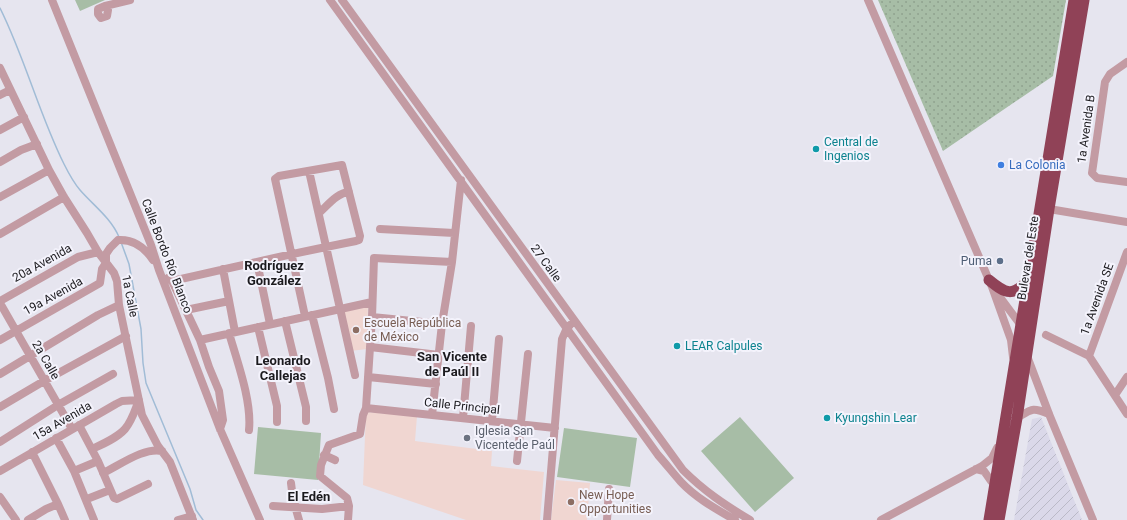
<svg xmlns="http://www.w3.org/2000/svg" width="1127" height="520" viewBox="0 0 1127 520" font-family="Roboto,sans-serif">
<defs>
<pattern id="industrial-furrows" width="10" height="10" patternUnits="userSpaceOnUse"><rect width="10" height="10" fill="#dad8e9"/><path d="M-1 1l2-2M0 10L10 0M9 11l2-2" fill="none" stroke="#bab9c7"/></pattern>
<pattern id="grass-dots" width="8" height="8" patternUnits="userSpaceOnUse"><rect width="8" height="8" fill="#a7bda6"/><path d="M2 2h.1M6 6h.1" fill="none" stroke="#8fa28e" stroke-width="1.8" stroke-linecap="round"/></pattern>
</defs>
<rect width="100%" height="100%" fill="#e6e5ef"/>
<path fill="url(#industrial-furrows)" d="M1041 417 1082 520H1014L1032 419Z"/>
<path fill="#f0d6d1" d="M368 305 367 349 350 351 341 310Z
M366 412 417 416 415 441 492 451 491 466 544 472 540 520H466L363 485Z
M556 480 590 483 587 520H551Z"/>
<path fill="url(#grass-dots)" d="M878 0H1066L1053 76 943 151Z"/>
<path fill="#a7bda6" d="M75 0H105L80 11Z
M740 417 794 478 755 512 701 451Z
M258 427 321 433 318 480 254 474Z
M564 428 637 438 630 487 557 477Z"/>
<g fill="none" stroke-linecap="round" stroke-linejoin="round">
<path stroke="#a1bcd6" stroke-width="1.5" d="M0 8C25 58 39 114 64 164 68 172 74 183 80 190 93 205 111 218 119 237
M121 242 129 264 141 329 143 363 146 383 190 489 196 510 203 520"/>
<path stroke="#c39ba3" stroke-width="8" d="M52 0 151 245 159 270 220 429 260 520
M330 0 658 455C666 464 673 473 681 482 696 498 716 509 735 520
M342 0 683 470C704 491 725 505 750 520
M868 0 992 287 1011 340 1013 357
M105 6 108 10 107 16 101 18 98 14V9L105 6 130 0
M1127 62 1110 74 1105 82 1092 173 1097 178 1127 182
M0 68 49 170 64 197 87 233 98 252 114 273 117 281 119 305 142 415 158 446 170 462 193 520
M0 95 10 90
M0 130 24 117
M0 162 21 150 37 144
M309 171 355 375
M0 197 49 170
M1049 209 1127 222
M319 213C328 205 337 193 349 192
M380 229 454 233
M0 234 64 197
M257 262 270 324
M223 269 235 332
M168 278 172 281 200 340 209 367 219 391 223 420 220 429
M172 281C233 267 294 253 356 241L359 240 360 236 342 165 279 176 275 179 305 316
M996 292 1023 328
M0 301 78 257 98 252
M0 303 72 429
M186 310 229 301
M312 315 328 378 334 409
M372 317 442 324
M285 321 306 407V421
M258 327 277 406V422
M229 333C237 361 252 401 249 430
M1046 335 1089 356 1127 414
M0 340 100 283 102 269 106 263V254L110 248 118 240C133 239 145 248 153 260
M200 340 372 302
M370 347 439 355
M1027 356 1049 414 1093 520
M1089 356 1127 252
M0 374 98 315 119 305
M368 377 436 384
M1115 395 1127 377
M0 407 44 381 126 336
M366 408 555 428
M432 415 442 324 452 262 461 180
M463 418 471 326
M1017 418C1032 409 1032 407 1049 414
M492 421 499 339
M79 425 98 461 114 498 117 499 148 484
M56 438 74 471 94 520
M0 442 58 405 113 374
M32 452 58 504 65 520
M324 455 335 460
M517 461 528 354
M976 469 984 471 991 481
M0 471 116 404 122 401 139 400C135 410 132 421 125 429 117 438 103 444 92 449
M74 471 98 461
M103 473C120 465 144 447 162 451
M291 483 293 499 299 520
M0 497 16 520
M87 499 110 490
M273 506 322 509 349 506
M28 520 46 509 58 504
M178 520 192 516
M348 520 349 506 347 498 320 476 321 465 329 445 360 434 363 415 366 408 372 317 374 258 452 262
M547 520 562 339 566 330 570 325
M607 520 609 489
M881 520 982 466 992 458 997 448"/>
<path stroke="#904257" stroke-width="11" d="M989 280C1007 295 1012 296 1029 280
M989 520 1074 0
M999 520 1017 418 1049 209 1084 0"/>
</g>
<g fill="#0f9aa8" stroke="#f4f3fc" stroke-width="1.5">
<circle cx="816" cy="149" r="4"/>
<circle cx="677" cy="346" r="4"/>
<circle cx="827" cy="418" r="4"/>
</g>
<circle fill="#3f7fe0" stroke="#f4f3fc" stroke-width="1.5" cx="1001" cy="165" r="4"/>
<circle fill="#5c6f8a" stroke="#f4f3fc" stroke-width="1.5" cx="1000" cy="261" r="4"/>
<g fill="#8d6e63" stroke="#f4f3fc" stroke-width="1.5">
<circle cx="356" cy="330" r="4"/>
<circle cx="571" cy="502" r="4"/>
</g>
<circle fill="#6b7280" stroke="#f4f3fc" stroke-width="1.5" cx="467" cy="438" r="4"/>
<g text-anchor="middle" stroke-width="4" stroke-linejoin="round" paint-order="stroke">
<g font-size="12" fill="#1b1a1e" stroke="#f4f3fc">
<text transform="translate(1086 129) rotate(-82)" y="4">1a Avenida B</text>
<text transform="translate(167 256) rotate(69)" y="4">Calle Bordo Río Blanco</text>
<text transform="translate(1028 258) rotate(-81)" y="4">Bulevar del Este</text>
<text transform="translate(42 263) rotate(-29)" y="4">20a Avenida</text>
<text transform="translate(546 263) rotate(54)" y="4">27 Calle</text>
<text transform="translate(53 296) rotate(-29)" y="4">19a Avenida</text>
<text transform="translate(130 296) rotate(79)" y="4">1a Calle</text>
<text transform="translate(1097 299) rotate(-70)" y="4">1a Avenida SE</text>
<text transform="translate(46 360) rotate(60)" y="4">2a Calle</text>
<text transform="translate(462 406) rotate(6)" y="4">Calle Principal</text>
<text transform="translate(62 421) rotate(-30)" y="4">15a Avenida</text>
</g>
<g font-size="12" fill="#0d838f" stroke="#f4f3fc" text-anchor="start">
<text x="824" y="146">Central de<tspan x="824" dy="14">Ingenios</tspan></text>
<text x="685" y="350">LEAR Calpules</text>
<text x="835" y="422">Kyungshin Lear</text>
</g>
<g font-size="12" fill="#366cbe" stroke="#f4f3fc" text-anchor="start">
<text x="1009" y="169">La Colonia</text>
</g>
<g font-size="12" fill="#4e5e75" stroke="#f4f3fc" text-anchor="end">
<text x="992" y="265">Puma</text>
</g>
<g font-size="12" fill="#785e54" stroke="#f4f3fc" text-anchor="start">
<text x="364" y="327">Escuela República<tspan x="364" dy="14">de México</tspan></text>
<text x="579" y="499">New Hope<tspan x="579" dy="14">Opportunities</tspan></text>
</g>
<g font-size="12" fill="#5b616d" stroke="#f4f3fc" text-anchor="start">
<text x="475" y="435">Iglesia San<tspan x="475" dy="14">Vicentede Paúl</tspan></text>
</g>
<g font-size="13" font-weight="bold" fill="#1b1a1e" stroke="#f4f3fc">
<text x="274" y="270">Rodríguez<tspan x="274" dy="15">González</tspan></text>
<text x="452" y="361">San Vicente<tspan x="452" dy="15">de Paúl II</tspan></text>
<text x="283" y="365">Leonardo<tspan x="283" dy="15">Callejas</tspan></text>
<text x="309" y="501">El Edén</text>
</g>
</g>
</svg>
